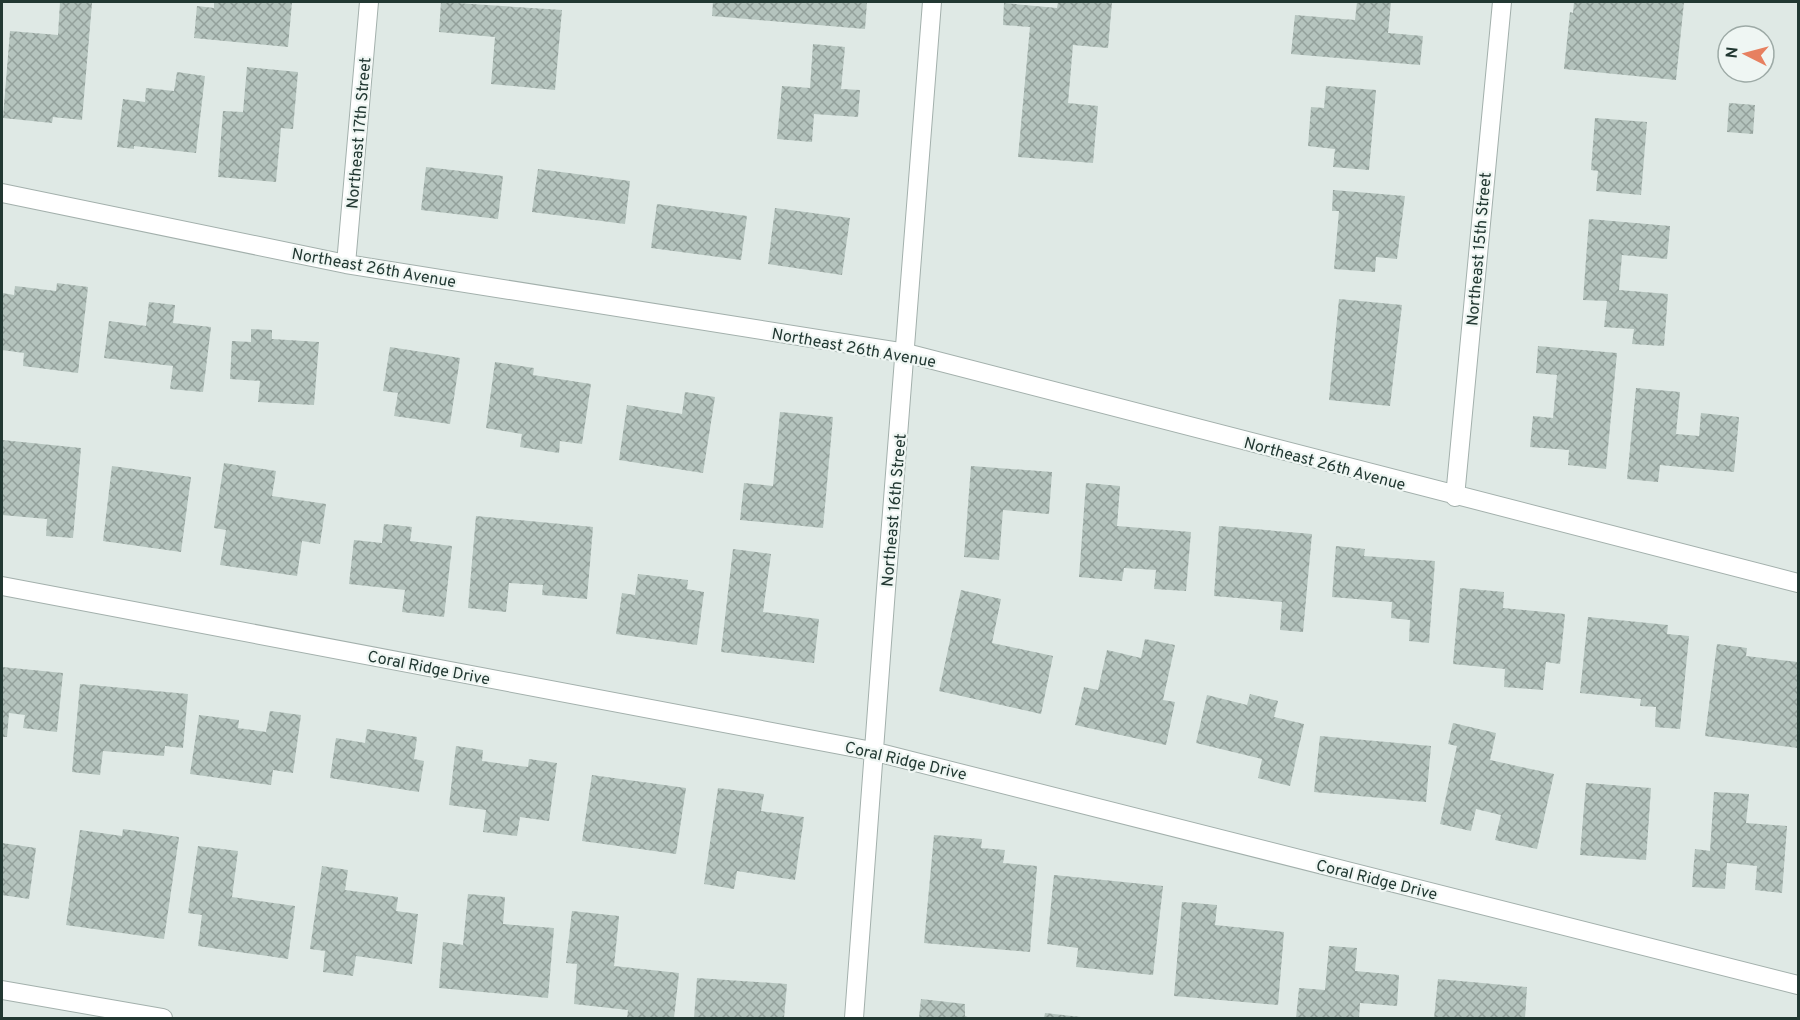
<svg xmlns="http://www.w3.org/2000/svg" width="1800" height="1020" viewBox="0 0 1800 1020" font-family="Overpass,sans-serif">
<defs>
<pattern id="building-cross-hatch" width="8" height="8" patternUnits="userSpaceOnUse" patternTransform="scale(1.5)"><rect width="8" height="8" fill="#b5c4be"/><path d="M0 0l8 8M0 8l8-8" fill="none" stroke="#93a09b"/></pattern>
</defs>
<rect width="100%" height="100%" fill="#dfe9e5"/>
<path fill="url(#building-cross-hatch)" d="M60 2 92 3 82 120 53 117 52 123 3 118 10 31 58 35Z
M214 2H292L288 47 194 38 197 6 214 8Z
M441 2 562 10 555 90 491 84 495 37 439 32Z
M713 2H867L865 29 712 16Z
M1058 2H1112L1108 48 1073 45 1068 103 1098 106 1093 163 1018 157 1030 27 1003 25 1004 3 1057 8Z
M1357 2H1391L1388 33 1423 36 1420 65 1291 54 1295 15 1355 20Z
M1574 2H1684L1676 80 1564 69 1570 12 1573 13Z
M813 44 845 47 841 89 860 90 858 117 814 114 812 142 777 139 782 86 810 88Z
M247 67 298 72 293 129 281 128 276 182 218 177 223 111 243 112Z
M177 72 205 76 196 153 134 146V149L117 147 123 99 145 102 146 88 174 91Z
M1326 86 1376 90 1369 170 1333 167 1335 149 1308 146 1311 107 1324 108Z
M1729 103 1755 105 1753 134 1727 132Z
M1595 118 1647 122 1641 195 1596 191 1598 171 1591 170Z
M426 167 503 176 498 219 421 210Z
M538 169 630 181 625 224 532 212Z
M1333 190 1405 196 1397 259 1376 257 1375 272 1334 269 1339 211H1332Z
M657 204 747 216 741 260 651 248Z
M775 208 850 218 842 275 768 264Z
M1589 219 1670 226 1667 259 1622 255 1619 290 1668 294 1664 346 1632 344 1634 329 1604 327 1607 301 1583 300Z
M57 283 88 287 78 373 23 366 24 353 2 350V293L14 295 15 286 56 291Z
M1339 299 1402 305 1390 406 1329 400Z
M149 302 175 305 173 323 211 327 203 392 170 389 173 366 104 358 109 321 146 326Z
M251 329 272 330V339L319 342 314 405 258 402 260 381 230 379 232 341 251 342Z
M1538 346 1617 353 1606 469 1568 465 1569 450 1530 447 1533 416 1553 418 1557 375 1536 373Z
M390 347 460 358 450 424 394 416 398 393 383 391Z
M495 362 534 368 533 375 591 384 582 444 560 441 559 453 520 447 522 434 486 428Z
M1636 388 1680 392 1676 434 1699 436 1701 413 1739 417 1734 472 1660 465 1658 482 1627 479Z
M685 392 715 397 703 473 619 460 627 405 682 414Z
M780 412 833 417 823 528 740 520 744 483 773 486Z
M2 440 81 448 73 538 46 536 47 519 2 515Z
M224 463 276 471 272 496 326 504 320 544 302 541 297 576 220 565 226 530 214 528Z
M112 466 191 477 181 552 103 541Z
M971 466 1052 472 1049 514 1003 510 999 560 964 557Z
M1086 483 1120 486 1117 526 1191 532 1186 591 1154 589 1156 570 1124 568 1122 581 1079 577Z
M476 516 593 527 587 599 542 595 543 585 509 583 506 612 468 608Z
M384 524 412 527 410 541 452 546 444 617 402 612 405 590 349 584 354 540 382 543Z
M1219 526 1312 534 1303 632 1280 630 1282 602 1214 596Z
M1336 546 1365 549 1364 556 1435 561 1429 643 1409 641 1410 620 1391 618 1392 602 1332 597Z
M733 549 771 554 763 612 819 619 814 663 721 652Z
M638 574 688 580 687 589 704 592 697 645 616 634 622 593 635 595Z
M1460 588 1504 592 1503 608 1565 614 1560 664 1546 662 1543 690 1504 687 1505 669 1453 664Z
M961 590 1001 599 992 643 1053 656 1041 714 939 691Z
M1588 617 1668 625 1667 634 1689 636 1680 729 1655 727 1656 707 1640 706 1641 699 1580 693Z
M1145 639 1175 645 1163 700 1175 702 1166 745 1075 725 1084 687 1098 690 1107 650 1141 658Z
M1717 644 1747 648 1746 656 1798 662V748L1705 736Z
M2 667 63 673 57 732 23 728 25 715 9 713 7 737H2Z
M80 684 188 694 183 748 165 746 164 756 103 751 100 775 72 772Z
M1250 694 1278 701 1274 717 1304 724 1290 786 1258 778 1262 759 1196 743 1207 695 1247 705Z
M270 711 301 715 293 773 273 770 271 785 190 774 199 715 239 720 238 728 266 732Z
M1453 723 1496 733 1490 760 1554 774 1537 849 1495 840 1501 815 1476 809 1471 831 1440 824 1457 746 1448 744Z
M367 729 417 737 414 759 424 761 419 792 330 778 336 738 365 743Z
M1320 736 1431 746 1426 802 1314 792Z
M456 746 483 750 482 761 528 767 529 759 557 763 549 821 520 817 517 836 483 832 486 810 449 805Z
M592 775 686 788 676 854 582 841Z
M1586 783 1651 788 1646 860 1580 855Z
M718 788 764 794 761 811 804 817 795 880 737 871 734 889 704 884Z
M1714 792 1749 794 1746 823 1787 826 1782 893 1755 890 1757 866 1727 863 1725 889 1692 887 1695 849 1710 851Z
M123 829 179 837 164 939 66 925 80 830 122 836Z
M934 835 982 839 981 848 1005 850 1003 863 1037 866 1030 952 924 943Z
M2 843 36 848 29 899 2 895Z
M198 846 238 851 232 897 295 906 288 959 198 946 202 915 188 913Z
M322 866 348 870 345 890 398 897 396 911 418 914 412 964 356 956 353 976 323 972 325 951 310 949Z
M1054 875 1163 886 1153 975 1076 967 1078 948 1047 944Z
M468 894 505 897 503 924 554 928 548 998 439 988 443 942 463 945Z
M1182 902 1217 905 1215 925 1284 932 1278 1005 1174 996Z
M572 911 619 916 614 966 679 973 674 1018H627L628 1010 574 1004 577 964 566 963Z
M1329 946 1357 948 1355 971 1399 975 1397 1006 1360 1003 1359 1018H1296L1299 988 1325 990Z
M697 978 787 984 784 1018H694Z
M1438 979 1527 987 1525 1018H1434Z
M921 999 965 1004V1016L970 1018H919Z
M1045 1013 1081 1017V1018H1044Z"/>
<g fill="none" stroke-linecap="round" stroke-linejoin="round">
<defs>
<path id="street" d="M2 193 346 264 906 353 1798 583
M346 264 369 2
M1455 497 1502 2
M2 586 872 751 1798 985
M2 990 163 1018
M854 1018C877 679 907 341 932 2"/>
</defs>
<use href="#street" stroke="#a3b0ac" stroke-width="20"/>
<use href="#street" stroke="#fff" stroke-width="18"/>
</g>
<g text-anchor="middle" stroke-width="4.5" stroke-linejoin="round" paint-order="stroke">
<g font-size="16" fill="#223832" stroke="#eff6f3">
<text transform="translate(358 133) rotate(-85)" y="6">Northeast 17th Street</text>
<text transform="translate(1478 249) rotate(-85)" y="6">Northeast 15th Street</text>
<text transform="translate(374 267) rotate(10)" y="6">Northeast 26th Avenue</text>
<text transform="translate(854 347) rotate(10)" y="6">Northeast 26th Avenue</text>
<text transform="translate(1325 463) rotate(15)" y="6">Northeast 26th Avenue</text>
<text transform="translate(893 510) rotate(-85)" y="6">Northeast 16th Street</text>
<text transform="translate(429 667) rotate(11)" y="6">Coral Ridge Drive</text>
<text transform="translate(906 760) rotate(13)" y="6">Coral Ridge Drive</text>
<text transform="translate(1377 879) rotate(14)" y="6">Coral Ridge Drive</text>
</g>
</g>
<rect width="1800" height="1020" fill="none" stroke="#223832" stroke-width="6"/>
<g transform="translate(1746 54) rotate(276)"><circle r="28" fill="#eff6f3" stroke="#9daaa6" stroke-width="1.5"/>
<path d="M0-4.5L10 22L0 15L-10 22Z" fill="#e78060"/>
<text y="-9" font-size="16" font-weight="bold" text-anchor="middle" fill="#223832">N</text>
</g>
</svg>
